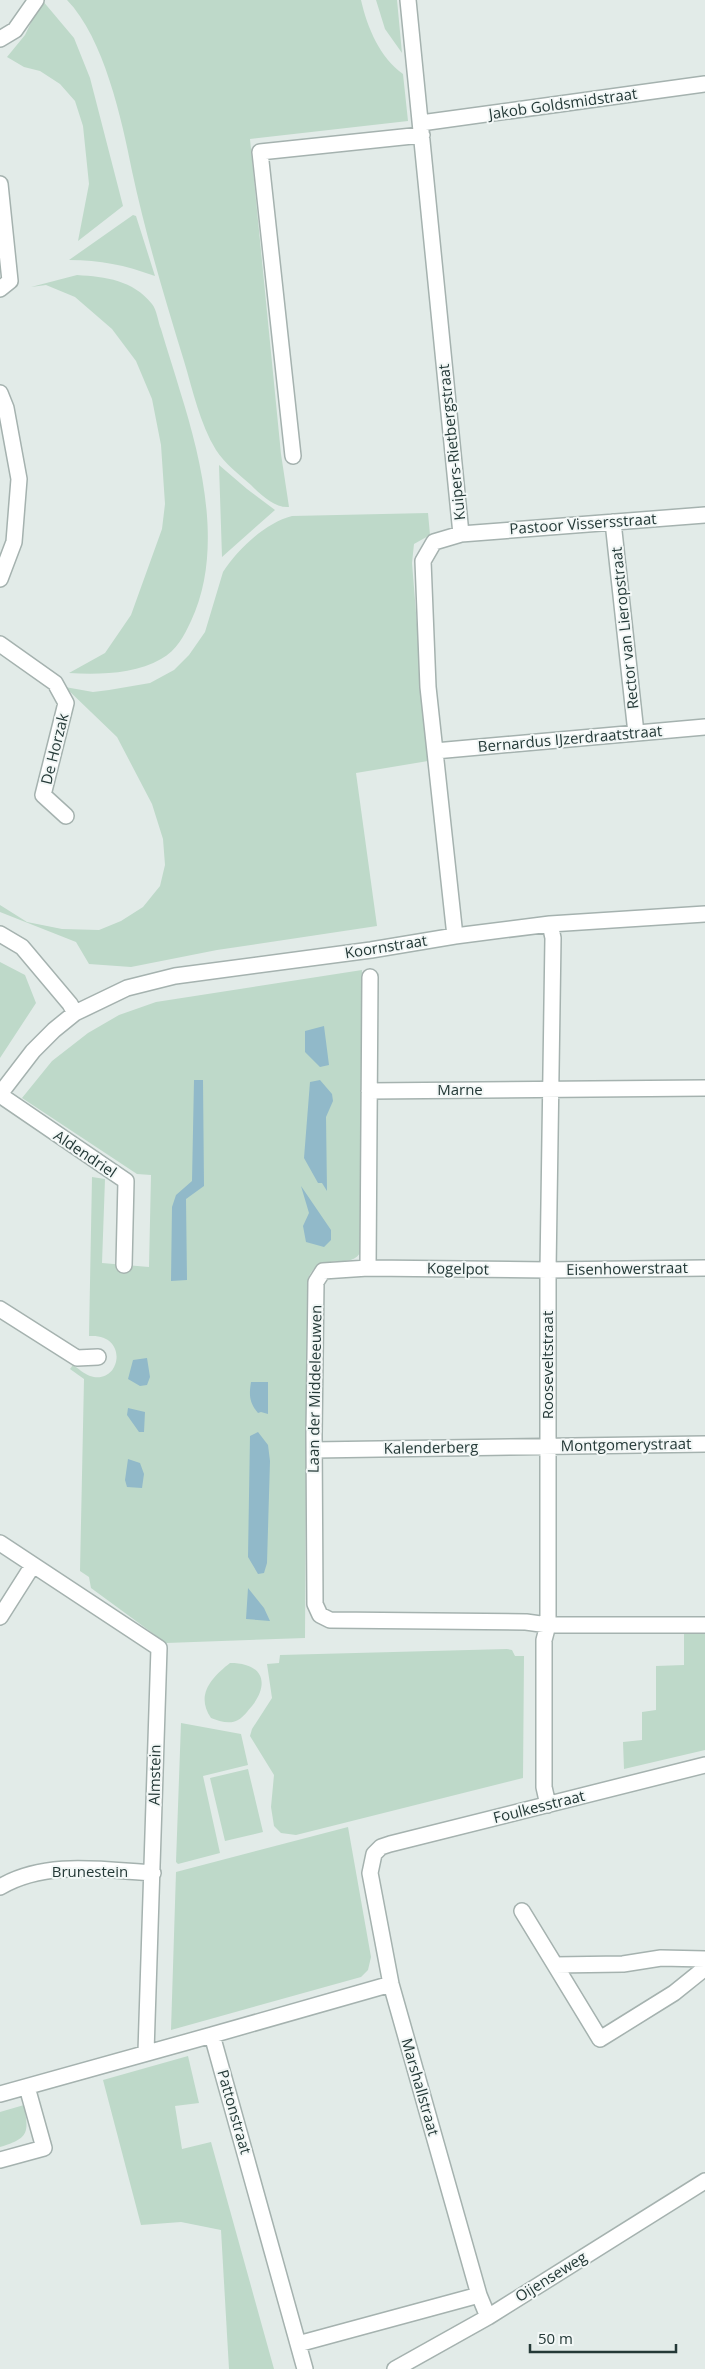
<svg xmlns="http://www.w3.org/2000/svg" width="705" height="2369" viewBox="0 0 705 2369" font-family="'Open Sans',sans-serif">
<rect width="100%" height="100%" fill="#e2ebe8"/>
<path fill="#bed9c9" d="M42 0 74 38 90 78 123 206 78 241 89 184 83 126 75 101 60 84 40 71 24 67 7 57 25 35Z
M67 0H361C367 27 380 58 403 74L408 121 250 139 281 454 289 507C275 508 261 495 251 485 240 475 224 463 216 450 200 424 193 391 184 361 165 299 146 236 132 171 122 120 104 38 67 0Z
M376 0H397L402 53 385 29Z
M133 215 136 216 155 276C124 265 101 260 69 260Z
M77 275C106 277 133 280 152 304 157 310 158 322 161 329 167 350 174 370 180 391 202 461 224 551 191 621 184 636 177 650 161 659 135 674 98 675 69 673L105 653 131 615 162 529 165 504 161 445 152 399 136 361 112 329 75 297 46 285 31 287Z
M219 465 247 489 275 510 222 557Z
M428 513 430 535 414 544 412 563 428 761 356 773 377 926 217 950 131 967 89 964 76 942 0 912V905L27 922 62 929 99 930 121 921 143 907 160 886 165 865 163 839 152 804 117 737 65 687 93 692 109 690 150 683 174 670 189 655 205 632 223 572C238 549 265 523 292 516Z
M0 962 25 975 36 1003 0 1058Z
M362 970 361 1251C351 1273 317 1247 307 1282L305 1638 166 1643 91 1588 89 1577 80 1571 84 1379 70 1369 73 1365C78 1368 84 1374 90 1376 121 1386 130 1333 89 1336L92 1177 105 1179 102 1263 149 1267 151 1175 137 1174 22 1098 52 1061 88 1033 119 1015 156 1002Z
M684 1628H705V1750L624 1769 623 1742 642 1740V1712L656 1710V1666L684 1665Z
M507 1649 512 1650 515 1656H524L523 1778 296 1835 281 1833 274 1826 271 1807 274 1775 250 1736 252 1729 272 1698 267 1664 279 1663 280 1655Z
M230 1663C261 1663 271 1681 252 1706 248 1710 244 1717 238 1720 230 1725 219 1721 211 1718 195 1695 212 1677 230 1663Z
M181 1723 241 1734 248 1765 203 1776 220 1853 178 1864 176 1862Z
M248 1769 263 1832 225 1841 210 1778Z
M348 1827 371 1957 368 1970 361 1977 171 2030 176 1872Z
M188 2056 199 2103 175 2106 182 2149 211 2142 274 2369H229L221 2230 181 2222 141 2225 103 2080Z
M24 2105C29 2133 29 2138 0 2147V2112Z"/>
<path fill="#91b9c9" d="M324 1026 329 1065 320 1067 305 1052V1031Z
M194 1080H203L204 1186 186 1199 187 1280 171 1281 172 1207 176 1195 192 1181Z
M320 1080 332 1094 333 1101 326 1117 327 1191 322 1183H318L304 1158 310 1082Z
M301 1186 331 1230V1240L324 1247 306 1242 303 1226 309 1213Z
M147 1358 150 1377 147 1385 140 1386 128 1379 133 1360Z
M251 1382H268V1414L261 1412 258 1413C249 1402 249 1395 251 1382Z
M128 1408 145 1412 144 1432H139L127 1415Z
M258 1432 268 1445 270 1461 267 1563 264 1573 258 1574 248 1557 250 1436Z
M128 1459 140 1463 144 1474 142 1488 127 1487 125 1480Z
M248 1588 264 1608 270 1621 246 1619Z"/>
<g fill="none" stroke-linecap="round" stroke-linejoin="round">
<defs>
<path id="minor" d="M408 0 461 534 434 542 423 561 428 687 455 936
M0 39 15 30 36 0
M421 123 705 84
M0 184 10 281 0 289
M0 393 6 408 19 479 14 542 0 579
M293 456 260 152 422 135
M613 522 636 733
M461 534 705 515
M0 644 55 683 66 703 43 795 66 816
M435 751 705 727
M0 934 22 947 70 1004 75 1013
M370 977 368 1268 323 1271 316 1282 314 1434 315 1604 320 1615 330 1620 526 1622 548 1625H705
M369 1091 705 1088
M0 1094 33 1051 54 1030 75 1013 127 988 175 976 371 950 455 936 550 924 705 914
M0 1095 126 1181 124 1265
M368 1268 548 1270 705 1268
M0 1309 77 1358 98 1357
M314 1450 705 1444
M0 1543 159 1648 146 2052
M0 1617 33 1565
M548 1805 544 1787V1640L548 1625V1270L553 938 550 924
M0 1887C46 1860 102 1870 153 1873
M522 1911 555 1965
M705 1959 661 1958 623 1964 555 1965 600 2039 674 1993 705 1968
M0 2094 212 2035
M0 2160 44 2148 27 2087
M488 2317 479 2295 391 1984 370 1873 374 1854 381 1847 390 1844 705 1765
M298 2344 479 2295
M305 2369 212 2035 391 1984
M395 2369 488 2317 705 2181"/>
</defs>
<use href="#minor" stroke="#a5b2af" stroke-width="18"/>
<use href="#minor" stroke="#fff" stroke-width="15"/>
</g>
<g text-anchor="middle" stroke-width="4" stroke-linejoin="round" paint-order="stroke">
<g font-size="15" fill="#243937" stroke="#f2f7f6">
<text transform="translate(563 104) rotate(-8)" y="5">Jakob Goldsmidstraat</text>
<text transform="translate(452 442) rotate(-96)" y="5">Kuipers-Rietbergstraat</text>
<text transform="translate(583 524) rotate(-4)" y="5">Pastoor Vissersstraat</text>
<text transform="translate(625 628) rotate(-96)" y="5">Rector van Lieropstraat</text>
<text transform="translate(570 739) rotate(-5)" y="5">Bernardus IJzerdraatstraat</text>
<text transform="translate(55 749) rotate(-76)" y="5">De Horzak</text>
<text transform="translate(386 947) rotate(-9)" y="5">Koornstraat</text>
<text x="460" y="1095">Marne</text>
<text transform="translate(85 1154) rotate(34)" y="5">Aldendriel</text>
<text transform="translate(458 1269) rotate(1)" y="5">Kogelpot</text>
<text transform="translate(627 1269) rotate(-1)" y="5">Eisenhowerstraat</text>
<text transform="translate(548 1365) rotate(-90)" y="5">Rooseveltstraat</text>
<text transform="translate(315 1389) rotate(-89)" y="5">Laan der Middeleeuwen</text>
<text transform="translate(626 1445) rotate(-1)" y="5">Montgomerystraat</text>
<text transform="translate(431 1448) rotate(-1)" y="5">Kalenderberg</text>
<text transform="translate(155 1775) rotate(-89)" y="5">Almstein</text>
<text transform="translate(539 1807) rotate(-14)" y="5">Foulkesstraat</text>
<text x="90" y="1877">Brunestein</text>
<text transform="translate(420 2087) rotate(74)" y="5">Marshallstraat</text>
<text transform="translate(234 2112) rotate(74)" y="5">Pattonstraat</text>
<text transform="translate(551 2277) rotate(-32)" y="5">Oijenseweg</text>
</g>
</g>
<path d="M530 2344v8h146v-8" fill="none" stroke="#243937" stroke-width="2.5"/>
<text x="538" y="2344" font-size="15" fill="#243937" stroke="#f2f7f6" stroke-width="4" paint-order="stroke">50 m</text>
</svg>
